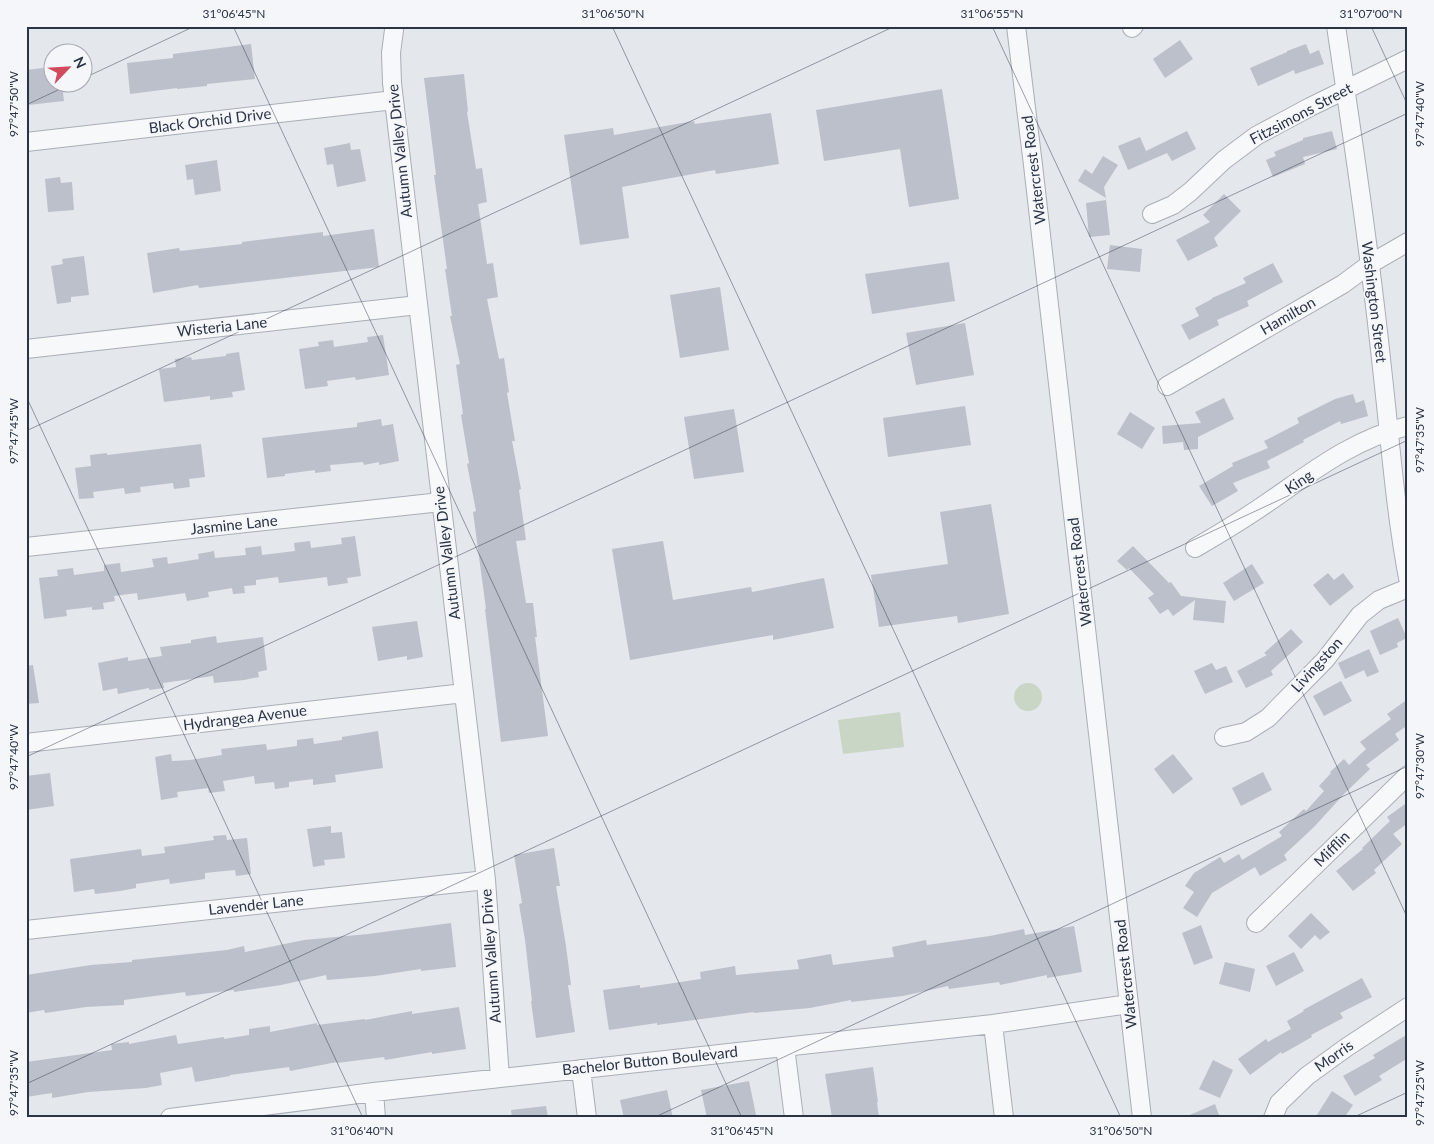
<svg xmlns="http://www.w3.org/2000/svg" width="1434" height="1144" viewBox="0 0 1434 1144" font-family="Lato,sans-serif">
<rect width="100%" height="100%" fill="#e4e7ec"/>
<path fill="#c9d6c5" d="M1014 697a14 14 0 1 1 28 0a14 14 0 1 1-28 0Z
M900 712 904 747 843 754 838 720Z"/>
<path fill="#bbc0ca" d="M1180 40 1193 59 1165 78 1153 59Z
M251 44 255 79 207 84V86L177 89V88L130 94 127 63 173 58V54Z
M1306 44 1310 54 1319 50 1324 64 1295 74 1294 70 1258 86 1250 68 1287 52V51Z
M52 67V82H55L56 85H62L64 101 28 105 26 88V70Z
M464 74 468 111 467 112 476 169 482 168 487 202 478 204 487 264 493 263 498 297 487 299 499 359 504 358 509 392 507 393 515 441H512L521 489 519 490 526 540 516 541 526 603H533L537 637H535L548 736 501 742 485 609H486L473 512 476 511 467 464 469 463 461 415 463 414 456 365 460 364 450 316H452L445 269H447L434 175H436L424 78Z
M942 89 959 199 909 207 900 149 824 161 816 110Z
M771 113 779 164 716 174 715 170 622 187 629 238 580 245 564 135 613 128 614 135 694 121 695 124Z
M1187 131 1196 149 1172 161 1167 153 1128 170 1118 146 1140 137 1146 151Z
M1332 131 1337 149 1303 157 1305 164 1273 177 1266 160 1276 156 1274 152 1303 140V138Z
M350 143 351 150 360 149 366 181 337 187 333 164 327 165 324 148Z
M1103 156 1118 165 1104 187 1106 198 1078 181 1085 169 1092 174Z
M217 160 221 191 195 195 193 179 187 180 185 165Z
M60 177 61 183 72 182 74 210 48 212 45 179Z
M1224 194 1241 211 1214 238 1218 246 1188 261 1176 240 1210 222 1203 215Z
M1106 200 1110 235 1089 237 1086 203Z
M374 229 379 267 199 288 198 285 153 293 147 253 179 248 180 251 242 244V242L323 232V236Z
M1110 245 1142 249 1140 272 1107 269Z
M84 256 89 295 71 297V302L57 304 51 266 63 264 62 259Z
M949 262 955 301 872 314 865 274Z
M1273 263 1283 282 1247 301 1249 306 1217 320 1219 325 1189 340 1181 325 1199 316 1195 308 1212 299V298L1246 283 1243 278Z
M720 287 729 350 680 358 670 295Z
M965 323 974 375 916 385 906 333Z
M383 335 389 375 356 380 355 377 327 381 328 386 305 389 299 349 319 346 318 342 333 340 334 347 368 342 367 337Z
M239 352 245 390 232 392 233 397 210 400V396L164 402 159 369 176 367 175 359 191 357 192 360 226 356V354Z
M1353 394 1356 403 1364 400 1368 416 1341 424 1340 421 1303 440 1304 442 1267 461 1270 468 1233 483 1238 491 1212 506 1199 486 1233 466 1232 463 1268 448 1264 441 1299 423 1297 418 1335 399Z
M1224 398 1234 419 1198 437V449L1184 450 1183 442 1163 444 1162 426 1201 423 1195 412Z
M965 406 971 445 888 457 883 418Z
M734 409 744 472 694 479 684 417Z
M1130 412 1155 428 1142 449 1117 434Z
M381 419 382 426 393 424 399 461 379 465V462L364 465 363 462 330 465 331 471 315 473V470L285 474V476L267 478 262 438 357 427V423Z
M201 444 205 477 189 479 190 487 174 489 173 483 140 487 141 492 125 494 124 488 93 492 94 498 79 499 75 468 91 466 90 455 107 453V455Z
M991 504 1009 614 958 623 957 616 879 627 871 575 948 564 940 512Z
M355 536 361 576 347 578 348 583 328 586 327 577 279 583 278 577 256 580V585L244 586 245 593 233 594 232 588 208 592 209 597 187 601 185 593 138 600 137 593 114 596 115 601 103 603 104 609 92 610V607L66 610 67 616 44 619 39 578 58 576 57 570 73 568 74 575 104 571V565L120 563 121 572 154 567 152 559 167 557 168 564 199 559 198 554 214 551 215 558 246 555 245 548 261 546 262 555 295 551 294 543 310 541 311 548 342 544 341 538Z
M663 541 673 600 751 587 752 592 824 578 834 628 773 640V635L630 660 612 549Z
M1133 546 1169 583 1171 582 1181 596 1226 601 1224 623 1193 620 1195 600 1173 616 1168 609 1160 614 1148 598 1154 594 1129 568 1127 570 1117 561Z
M1252 564 1264 583 1234 601 1223 583Z
M1328 573 1334 580 1343 573 1354 587 1330 606 1313 585Z
M1398 618 1407 638 1397 643 1398 647 1380 655 1370 631Z
M417 621 423 657 407 660V656L378 661 372 627Z
M1291 629 1303 642 1271 671 1273 675 1246 688 1237 671 1267 655 1264 653Z
M216 636 217 643 263 637 267 670 258 672 259 677 244 680 214 683 213 676 163 683 164 688 149 690V688L118 694 117 688 103 691 98 663 128 657V661L162 656 160 647 191 643V640Z
M1369 649 1379 672 1367 677 1364 670 1345 679 1338 663Z
M1212 663 1216 670 1226 666 1233 682 1205 694 1194 671Z
M33 665 39 703 26 704V666Z
M1341 681 1352 701 1324 716 1313 696Z
M1408 699V725L1395 734 1399 740 1366 765 1370 769 1345 793 1314 827 1284 855 1287 860 1260 876 1255 867 1212 893 1197 917 1183 908 1194 892 1185 886 1194 873 1220 857 1224 863 1239 854 1242 860 1282 836 1279 832 1304 809 1306 811 1324 791 1319 786 1331 773 1330 772 1344 759 1349 765 1366 749 1360 742 1391 719 1387 714Z
M378 731 383 768 335 775 336 782 313 785V779L289 782V787L275 789 274 782 255 784 254 776 223 781 225 791 209 793 208 788 177 792 178 797 161 800 155 757 171 754 172 761 190 760 222 755 221 749 266 744 267 750 297 746V740L313 738 314 744 342 740V737Z
M1173 754 1193 779 1173 794 1154 769Z
M1263 772 1272 790 1241 806 1232 788Z
M50 773 54 806 26 810V776Z
M1408 802V823L1393 834 1402 844 1374 870 1376 873 1353 891 1336 871 1363 849 1362 848 1390 821 1387 817Z
M331 826V833L342 832 345 858 324 860 325 865 313 867 307 829Z
M226 835 227 840 247 838 251 874 236 876 235 870 205 873V879L170 884 169 879 136 884V888L120 891 95 894 94 889 74 892 70 859 141 849 142 856 165 853 164 847 214 840 213 836Z
M554 848 560 886H556L566 946 571 985H568L575 1032 536 1038 531 1001H532L525 940 519 904 522 903 514 855Z
M1311 913 1330 932 1320 940 1315 935 1301 949 1288 936Z
M451 923 456 967 421 971V969L375 976 327 980 326 975 281 985 234 992V990L186 996 185 992 124 1000V1005L86 1007 45 1013 44 1010 26 1013V975L91 965 132 962V960L227 950 244 946 245 952 304 940 368 934Z
M1201 925 1213 958 1194 965 1182 933Z
M1074 926 1082 972 1047 978V975L1000 985 999 982 949 989 948 986 903 996 851 1002V1000L810 1008 754 1013V1012L657 1025V1023L609 1030 603 990 640 985V988L701 979 700 972 735 966 736 975 799 969 797 960 831 954 833 965 894 957 892 947 926 940 927 945 990 936 1024 929 1025 935Z
M1294 952 1304 971 1276 986 1266 966Z
M1225 962 1255 969 1250 992 1219 984Z
M1362 978 1372 997 1340 1013 1343 1018 1311 1035 1312 1037 1282 1054 1281 1052 1250 1075 1238 1059 1266 1039 1268 1042 1291 1029 1287 1021 1304 1011 1303 1010Z
M459 1007 466 1049 432 1054V1052L385 1060 384 1057 337 1063V1062L290 1071 289 1067 230 1075V1076L195 1082 192 1067 160 1073 162 1085 146 1088 88 1092 52 1098V1093L26 1097V1062L112 1050 111 1044 129 1042V1044L176 1035 178 1044 224 1037V1039L249 1035V1029L270 1026V1032L317 1023V1025L365 1019V1020L412 1011V1014Z
M1408 1034V1058L1379 1076 1382 1080 1355 1096 1343 1076 1375 1058 1373 1055Z
M1213 1060 1233 1070 1220 1098 1199 1089Z
M873 1067 878 1102H877L879 1118H832L825 1074Z
M749 1081 756 1115 742 1118H707L701 1090Z
M667 1090 673 1118H624L620 1100Z
M1332 1091 1353 1105 1344 1118H1315Z
M1215 1104 1220 1118H1183Z
M546 1106 548 1118H512L511 1110Z"/>
<g fill="none" stroke-linecap="round" stroke-linejoin="round">
<defs>
<path id="minor" d="M1016 26 1033 165 1142 1118
M1336 26C1353 140 1370 254 1382 368 1390 438 1395 509 1408 578
M1132 28 1134 26
M394 30 391 53 392 83 486 880 500 1078
M26 142 394 100
M1152 214 1173 205 1190 192 1224 160 1256 136 1310 107 1408 59
M26 349 418 305
M1167 386 1343 284 1370 264 1408 242
M26 547 441 502
M1195 548C1219 534 1244 519 1267 503 1312 472 1353 439 1408 426
M1224 737 1246 732 1268 718 1325 660 1360 615 1379 600 1408 588
M26 743 464 693
M1256 923 1408 775
M26 930 486 880
M993 1024 1004 1118
M785 1047 794 1118
M581 1069 587 1118
M374 1092 376 1118
M170 1118 374 1092 993 1024 1129 1004
M1273 1118 1279 1103 1307 1076 1347 1047 1408 1007"/>
</defs>
<use href="#minor" stroke="#a9aeb7" stroke-width="20"/>
<use href="#minor" stroke="#f7f8fa" stroke-width="18"/>
</g>
<path fill="none" stroke="#2b3445" stroke-width="1" stroke-opacity="0.45" d="M233 26 742 1118M612 26 1121 1118M992 26 1408 919M1371 26 1408 106M82 79 195 26M26 105 75 82M26 396 363 1118M26 431 895 26M26 757 1408 113M26 1084 1408 440M653 1118 1408 766M1352 1118 1408 1092"/>
<g text-anchor="middle" stroke-width="4" stroke-linejoin="round" paint-order="stroke">
<g font-size="15" fill="#2b3445" stroke="#f4f6f9">
<text transform="translate(1301 114) rotate(-28)" y="5">Fitzsimons Street</text>
<text transform="translate(210 121) rotate(-7)" y="5">Black Orchid Drive</text>
<text transform="translate(400 151) rotate(-96)" y="5">Autumn Valley Drive</text>
<text transform="translate(1034 170) rotate(-97)" y="5">Watercrest Road</text>
<text transform="translate(1374 302) rotate(83)" y="5">Washington Street</text>
<text transform="translate(1288 316) rotate(-30)" y="5">Hamilton</text>
<text transform="translate(222 327) rotate(-6)" y="5">Wisteria Lane</text>
<text transform="translate(1299 482) rotate(-34)" y="5">King</text>
<text transform="translate(234 525) rotate(-6)" y="5">Jasmine Lane</text>
<text transform="translate(447 553) rotate(-97)" y="5">Autumn Valley Drive</text>
<text transform="translate(1080 572) rotate(-97)" y="5">Watercrest Road</text>
<text transform="translate(1317 665) rotate(-48)" y="5">Livingston</text>
<text transform="translate(245 718) rotate(-7)" y="5">Hydrangea Avenue</text>
<text transform="translate(1332 849) rotate(-45)" y="5">Mifflin</text>
<text transform="translate(256 905) rotate(-6)" y="5">Lavender Lane</text>
<text transform="translate(491 956) rotate(-94)" y="5">Autumn Valley Drive</text>
<text transform="translate(1126 974) rotate(-96)" y="5">Watercrest Road</text>
<text transform="translate(1334 1056) rotate(-35)" y="5">Morris</text>
<text transform="translate(650 1061) rotate(-6)" y="5">Bachelor Button Boulevard</text>
</g>
</g>
<rect width="1434" height="1144" fill="none" stroke="#f4f6f9" stroke-width="55"/>
<g transform="translate(68 68) rotate(65)"><circle r="24" fill="#f4f6f9" stroke="#a4a8b1"/>
<path d="M0-4L9 19L0 12L-9 19Z" fill="#d1495b"/>
<text y="-8" font-size="14" font-weight="bold" text-anchor="middle" fill="#2b3445">N</text>
</g>
<rect x="28" y="28" width="1378" height="1088" fill="none" stroke="#2b3445" stroke-width="2"/>
<g font-size="12" text-anchor="middle" fill="#2b3445">
<text x="234" y="18">31°06'45"N</text>
<text x="613" y="18">31°06'50"N</text>
<text x="992" y="18">31°06'55"N</text>
<text x="1371" y="18">31°07'00"N</text>
<text transform="translate(14 104) rotate(-90)" y="4">97°47'50"W</text>
<text transform="translate(1420 114) rotate(-90)" y="4">97°47'40"W</text>
<text transform="translate(14 431) rotate(-90)" y="4">97°47'45"W</text>
<text transform="translate(1420 440) rotate(-90)" y="4">97°47'35"W</text>
<text transform="translate(14 757) rotate(-90)" y="4">97°47'40"W</text>
<text transform="translate(1420 766) rotate(-90)" y="4">97°47'30"W</text>
<text transform="translate(14 1083) rotate(-90)" y="4">97°47'35"W</text>
<text transform="translate(1420 1093) rotate(-90)" y="4">97°47'25"W</text>
<text x="362" y="1135">31°06'40"N</text>
<text x="742" y="1135">31°06'45"N</text>
<text x="1121" y="1135">31°06'50"N</text>
</g>
</svg>
